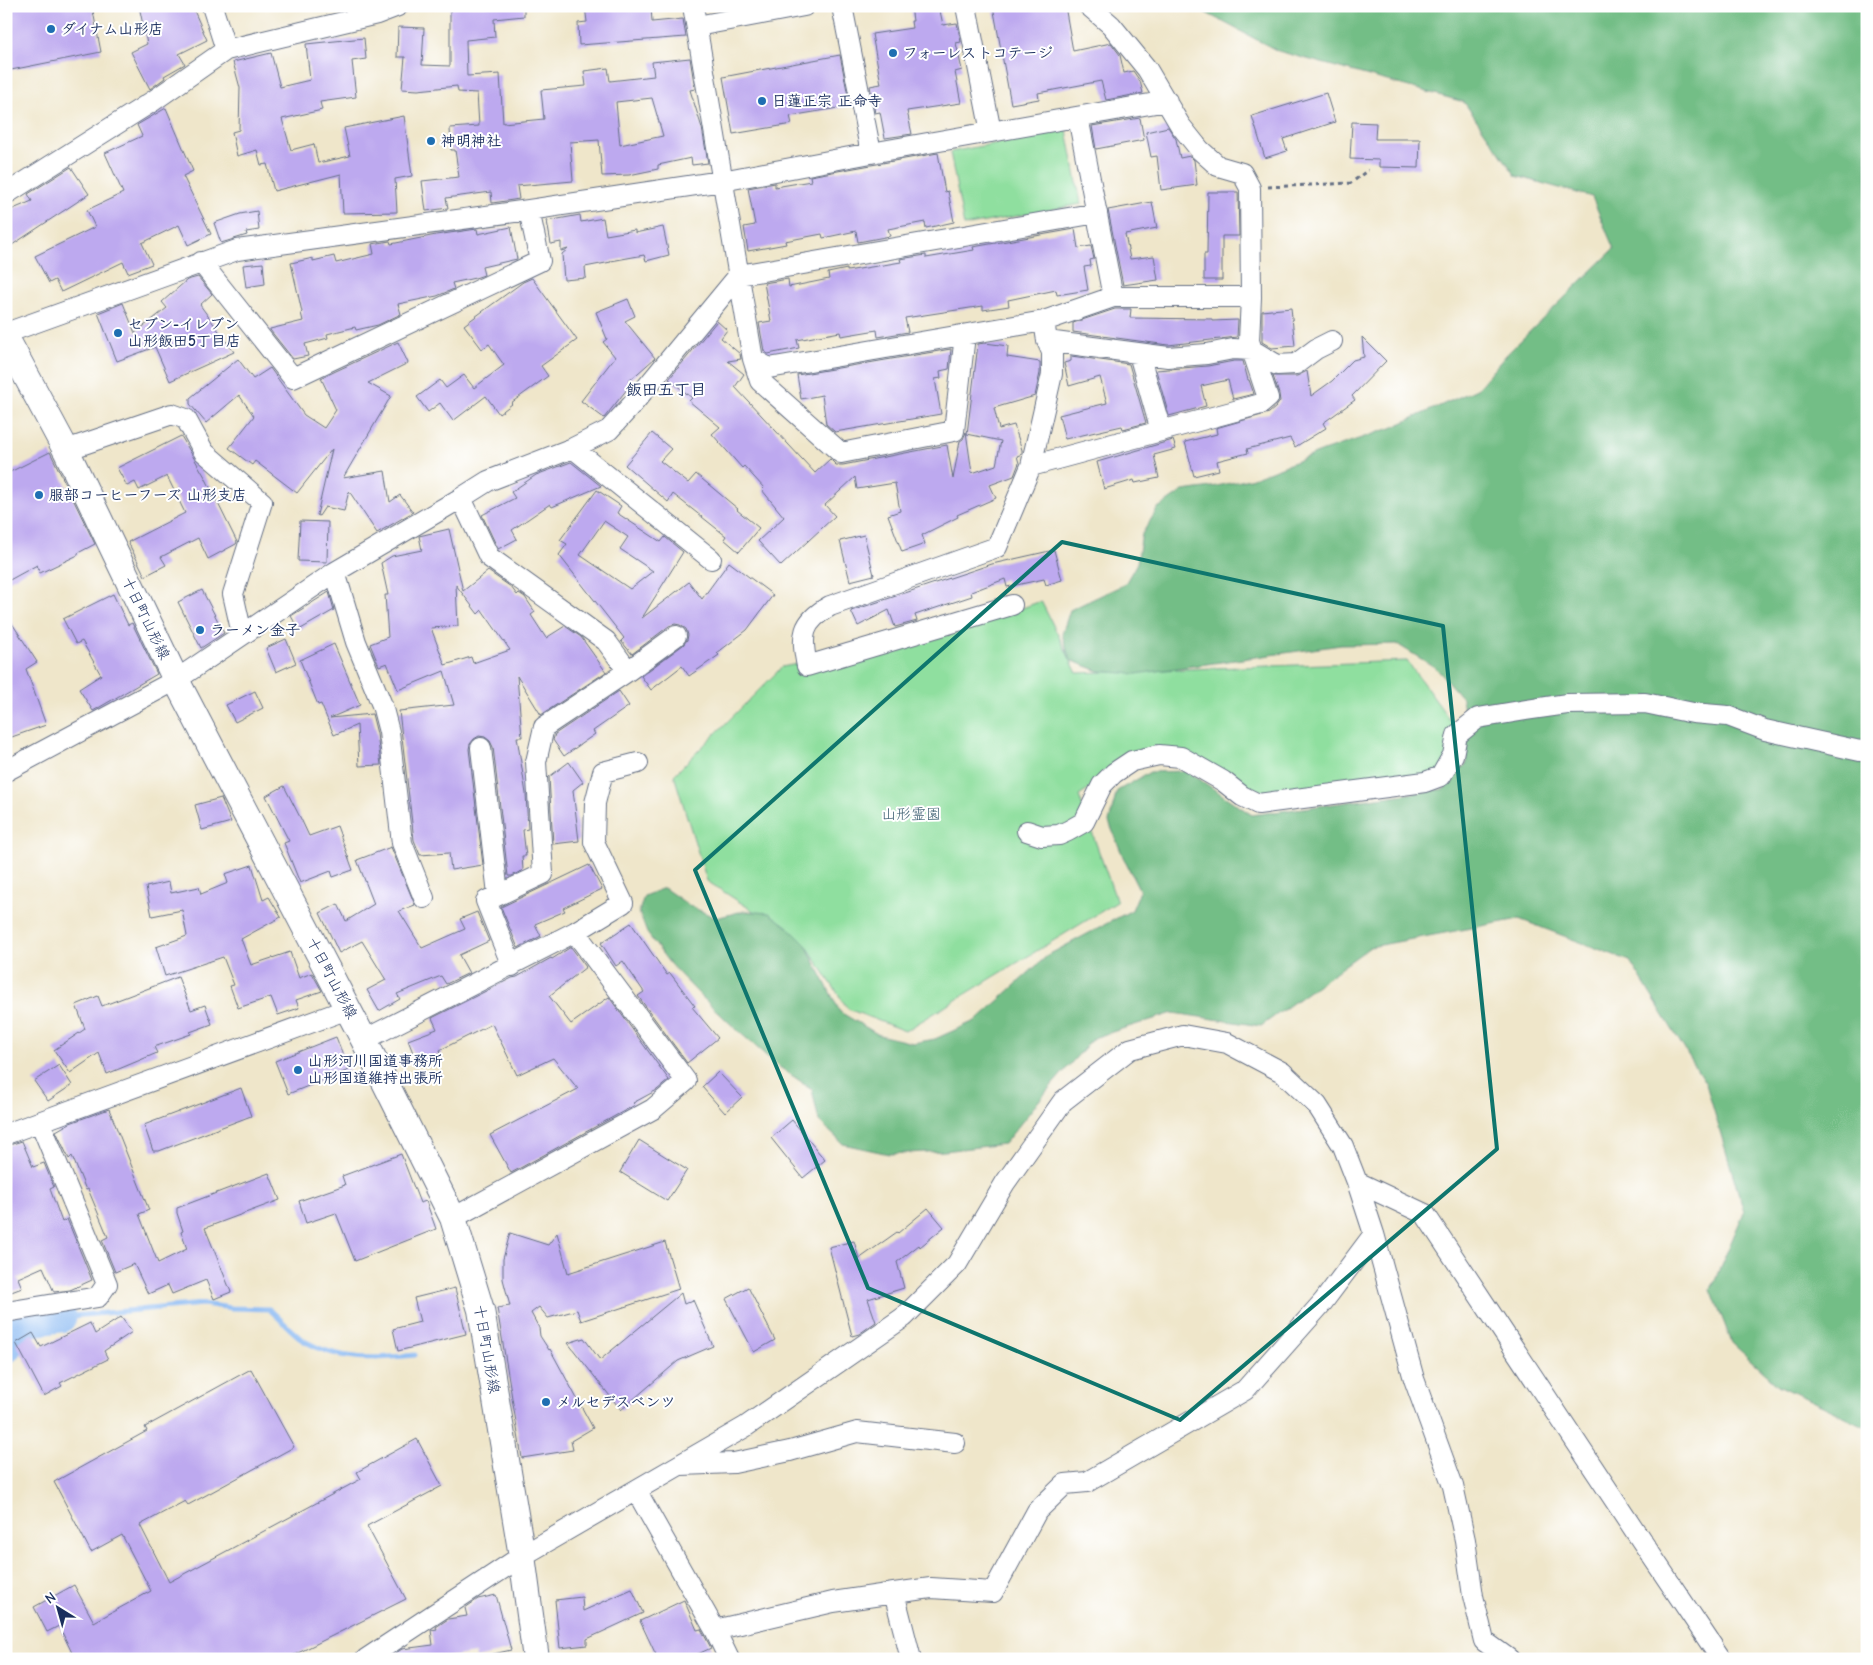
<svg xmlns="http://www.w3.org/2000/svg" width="1873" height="1665" viewBox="0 0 1873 1665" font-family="'Comic Neue','Klee One',sans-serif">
<rect width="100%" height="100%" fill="#fff"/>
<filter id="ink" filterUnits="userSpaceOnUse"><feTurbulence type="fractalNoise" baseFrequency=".02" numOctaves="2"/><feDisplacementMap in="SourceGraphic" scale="10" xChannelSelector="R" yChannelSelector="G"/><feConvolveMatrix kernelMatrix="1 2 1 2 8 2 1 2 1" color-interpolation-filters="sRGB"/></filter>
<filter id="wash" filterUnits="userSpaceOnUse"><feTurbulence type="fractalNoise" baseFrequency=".0096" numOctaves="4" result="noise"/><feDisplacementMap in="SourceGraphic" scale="20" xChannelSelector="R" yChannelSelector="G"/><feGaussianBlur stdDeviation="1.12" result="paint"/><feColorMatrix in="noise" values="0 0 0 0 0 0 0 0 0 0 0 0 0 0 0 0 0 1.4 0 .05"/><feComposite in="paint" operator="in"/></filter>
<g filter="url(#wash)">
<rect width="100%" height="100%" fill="#efe6ca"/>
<path fill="#8fdf9f" stroke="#55877e" d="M1067 130 1081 204 964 226 950 152Z
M1041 601 1077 673 1407 661 1455 727 1441 776 1264 792 1150 749 1079 796 1117 902 905 1031 848 1009 806 945 707 881 674 775 782 667 956 633Z"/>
<path fill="#73be86" stroke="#477672" d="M1193 6H1867V1427L1778 1385 1732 1343 1711 1289 1744 1212 1706 1084 1630 961 1519 919 1370 947 1261 1026 1173 1013 1093 1038 1046 1092 1004 1144 944 1151 889 1154 843 1144 819 1121 812 1089 778 1066 737 1030 701 996 670 964 647 933 639 912 644 896 664 888 690 906 716 918 743 911 769 913 788 927 806 945 840 1012 879 1035 913 1043 935 1039 977 1020 1048 955 1132 910 1140 891 1124 859 1109 822 1117 791 1150 772 1187 771 1252 815 1444 789 1467 763V732L1462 698 1436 668 1397 644 1341 645 1136 674 1099 671 1070 660 1062 634 1070 610 1125 584 1137 563 1142 534 1158 508 1183 491 1212 487 1250 479 1326 450 1391 428 1477 389 1507 354 1614 249 1592 197 1516 176 1464 102 1278 51Z"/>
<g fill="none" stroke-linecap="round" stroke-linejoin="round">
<path stroke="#86b7f2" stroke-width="5" d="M61 1317 203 1304 232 1308 269 1309C281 1319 293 1334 306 1342 342 1362 376 1359 415 1355"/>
<path stroke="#86b7f2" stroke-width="31" d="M6 1348 17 1323 61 1317"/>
</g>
<g id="blocks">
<path fill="#bda9ef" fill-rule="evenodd" d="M6 6H92L101 52 6 71Z
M139 6H192L207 40 179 54 185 64 164 76 165 78 150 89 131 52 147 44Z
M450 6H524V16L494 19 495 37 466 40 467 76 500 74 503 123 544 119 541 90 586 86 584 71 608 68 610 81 654 76 652 62 690 58 695 89 690 90 702 128 708 163 692 165 691 158 658 165V169L629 175 602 176 599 140 570 142 573 181 517 186 519 199 506 201 492 203 491 192 446 198 448 208 426 211 422 181 459 177 455 150H451L450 128 479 126 477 93 458 92 457 86 418 90 402 89 405 57H397L398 27 424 28 422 65 450 66ZM652 98 663 136 620 145 616 102Z
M585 6H651L652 22 683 19 686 37 579 45 578 23 587 22Z
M911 6H939L943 25 957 23 961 42 956 43 962 70 955 72 961 103 907 111 912 134 885 138 880 112 875 113 870 86 881 84 872 34 912 28 911 21H913Z
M993 6H1065L1073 51 1111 43 1120 55 1124 73 1133 71 1140 81 1143 93 1106 100 1101 81 1038 93 1039 99 1011 104Z
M364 38 366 59 352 61 356 97 320 102 322 110 282 119 291 150 314 144 318 163 350 156 344 128 404 116 412 176 395 179 397 212 343 213 341 174 274 191 267 164 261 165 257 150 237 156 232 132 239 130 240 88 233 62 271 53 280 87 310 80 306 44Z
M840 55 850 106 790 116 792 124 733 134 723 77Z
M1326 93 1335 122 1283 139 1287 151 1265 158 1252 116Z
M166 108 193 171 183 176 211 234 188 245 179 225 142 243 152 264 128 273 123 262 61 292 55 280 49 283 35 256 95 227 87 210 123 193 105 153 142 136 137 125Z
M1140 118 1144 140 1096 149 1092 126Z
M1352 122 1376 123 1375 139H1420L1419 168 1379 167V160L1350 159Z
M1168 127 1176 139 1180 158 1190 156 1194 160 1197 185 1161 190 1157 156 1151 157 1146 132Z
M938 153 945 192 948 191 954 222 926 228 925 222 888 229 890 236 858 242 856 231 823 238 822 234 785 241 786 244 748 251 744 227 755 225 748 188 775 183V187L811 181 810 176Z
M71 167 89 194 6 249V212L32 201 28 194Z
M1208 192H1238L1239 236H1222V280H1204V254H1207Z
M1152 202 1157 228 1125 234 1130 259 1154 256 1158 280 1123 285 1108 210Z
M257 211 259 230 246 232 247 235 221 243 214 223 240 214Z
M580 215 581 222 603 218 606 235 635 230V233L663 227 669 255 646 261 644 255 611 261V262L585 267 586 278 564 280 562 254 568 249 561 251V242L551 244 547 221Z
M511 227 517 259 482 267 484 275 475 278 452 283 454 289 437 296 398 304 401 314 378 325 356 330 355 327 327 334 328 338 305 344 308 356 293 359 270 330V329L303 321 301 313 302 312 291 263 313 258V261L334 256 336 263 374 254 372 244 390 241 391 244 436 235 477 229 478 234Z
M1075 229 1078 248 1091 246 1094 259 1090 260 1091 266 1084 267 1088 290 1057 295 1056 290 1008 300 1009 306 983 310V306L905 318 908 332 878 337 877 330 841 336 840 332 797 340 799 348 768 354 764 351 759 323 771 321 764 283 788 279 789 287 829 279 828 273 847 269V271L901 262 900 259 926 255V258L974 250 973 247Z
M263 263 265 284 246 287 243 265Z
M198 277 212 294 200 305 234 352 170 381 155 347 117 361 98 313 123 303 135 333 167 308 162 302 187 280Z
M532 278 577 340 541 366 548 376 511 403 512 404 499 414 486 396 453 421 440 403 428 412 417 397 440 380 446 388 464 375 474 388 504 365 489 344 482 349 464 325 523 282Z
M628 299 635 316 625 321 655 358 629 381 632 383 604 418 581 401 615 357 603 342 607 339 596 312Z
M1291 308 1295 346 1272 348 1262 342V311Z
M1115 309H1131L1130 318 1212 319V321L1238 320 1237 337 1168 345 1073 332V323Z
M717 321 727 330 721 338 740 354 741 359 728 361 744 374 735 387 815 473 830 459 836 465H843L947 445 953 479 960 441 963 439 966 432 972 473 996 465 1001 441 967 434 978 344 985 343 1008 346 1007 357 1040 362V373L1035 396 994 408 999 429 1014 425 1022 450V454L1017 456 1019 463 1014 476 990 485 996 498 957 515 958 517 922 535 925 544 902 552 888 515 900 511 895 483 857 489 855 477 825 505 835 516 781 566 758 541 784 517 762 490 764 488 744 466 742 468 712 434 720 427 689 401 692 398 669 379Z
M1362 337 1386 361 1352 396 1355 400 1323 423 1326 428 1295 447 1290 438 1247 449 1248 453 1217 461 1219 470 1194 476 1185 442 1217 434 1216 428 1269 413 1276 407 1280 401 1279 394 1273 376H1297L1307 371 1311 396 1332 381 1353 360 1364 357Z
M398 342 408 363 368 383 391 396 343 478 385 471 390 502 400 495 413 512 377 533 349 491 344 511 325 507 319 516 317 515 332 449 297 493 255 461 252 465 229 448 254 416 239 395 206 423 190 404V398L238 359 253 379 270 368 304 415 324 428 336 410 321 378Z
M951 349 949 369 940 371 941 378 935 379 941 414 835 432 826 424 822 395 801 399 797 375Z
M1071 356 1129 364 1146 423 1123 429 1122 426 1065 439 1059 415 1107 403 1100 377 1069 386 1064 363 1071 361Z
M1234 361H1243L1248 380H1249L1254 394 1233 399 1228 380 1201 386 1206 406 1169 416 1156 370 1208 366Z
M652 433 671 449 660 461 688 483 696 474 738 509 737 510 759 528 739 552 724 539 726 536 673 494 668 502 625 465Z
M181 436 205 477 237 542 236 544 208 559 198 538 161 557 166 565 145 576 128 542 185 513 167 476 139 490 135 482 127 486 117 468Z
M1173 440 1176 449 1154 455 1159 478 1135 483 1134 480 1104 489 1097 462Z
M50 452 95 544 78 553V555L40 573 37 565 6 582V474Z
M571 462 601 486 552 507 550 504 512 530 517 539 498 549 482 515 515 498 511 492 536 475Z
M597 490 621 506 617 513 661 542 665 537 683 552 642 618 689 582 702 599 729 562 773 595 747 630 717 653 719 655 689 676 682 666 651 690 641 676 683 645 687 640 688 635 686 629 680 625 675 624 669 626 632 654 621 641 624 638 559 555 567 544 560 540ZM604 521 628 537 620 549 653 571 630 589 580 555Z
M300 521 328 522 327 562 298 561Z
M449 529 463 591 488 571 511 587 517 595 519 593 525 597 535 612 531 615 546 638 565 626 581 637 606 672 541 715 517 676 522 737H517L526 794 528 829 523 830 526 856H522L523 870 512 876H508L493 747 490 741 485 737 479 736 474 739 470 744 469 749 483 865 451 870 449 853 420 855 414 840 399 711 454 705 444 671 398 690 387 663 379 666 370 644 388 637 385 595H388L381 563 392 556 422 550 419 536ZM456 585 478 614 482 610 510 650 473 663 471 657 445 665 431 628 458 626Z
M864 535 874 575 850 581 840 541Z
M1054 550 1062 580 1046 585 1044 579 1007 587 1005 579 971 592 972 596 915 615 917 621 895 627 889 610 858 626 851 611 992 564Z
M202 590 224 633 201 648 178 602Z
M329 592 334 610 299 630 291 616Z
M113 594 128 625 132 623 157 674 93 711 79 689 101 675 82 641 76 644 63 619Z
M6 614 37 662 26 669 46 725 6 739Z
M286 639 296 663 276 672 266 648Z
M334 644 360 705 330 718 372 714 377 734 381 765 359 766 357 725 334 735 321 704 318 705 300 660Z
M255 691 263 708 235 722 226 705Z
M619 691 629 706 593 731 595 734 564 756 553 740 555 734Z
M569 762 583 782 573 790 579 841 553 844 549 777Z
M284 786 302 821 309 836 337 826 353 870 333 877 331 871 300 883 284 843 289 841 266 796Z
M221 798 231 822 202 830 195 805Z
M391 847 415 905 399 911 422 948 465 929 460 919 477 912 489 941 459 955 469 973 446 984 441 976 397 994 400 999 379 1011 367 990 386 980 362 941 339 953 320 913 338 904 346 921 374 904 357 860Z
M252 865 263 900 269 897 281 917 241 939 251 965 290 952 299 978 312 973 322 991 296 1000 299 1008 278 1015 271 997 238 1008 230 986 234 985 223 957 165 976 156 947 187 936 182 910 152 916 146 887 169 882 171 893 199 887 201 894 228 883 225 874Z
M589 865 602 889 563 908 565 911 535 924 541 936 518 948 501 907Z
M631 923 667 975 670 973 695 1006 692 1007 718 1038 687 1063 638 996 644 992 623 961 616 966 601 943Z
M571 947 586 967 549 996 571 1024 609 997 669 1080 657 1090 633 1103 635 1105 511 1173 490 1135 578 1089 553 1058 517 1075 492 1024 440 1050 441 1054 417 1063 408 1040 437 1029 432 1018 512 978 517 977 551 958 552 959Z
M178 977 191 1010 205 1005 212 1024 190 1032 191 1034 154 1047 157 1053 107 1074 99 1053 70 1073 54 1050 85 1029 76 1005 98 996 102 1006Z
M336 1037 349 1070 288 1094 275 1061Z
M59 1065 72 1085 48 1101 34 1081Z
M718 1072 742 1097 725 1113 702 1087Z
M241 1088 251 1116 159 1151H153L144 1125Z
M109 1109 149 1210 139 1214 158 1263 187 1249 181 1232 183 1231 177 1213V1208L269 1173 280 1200 205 1228 231 1292 214 1299 206 1280 172 1294 168 1285 148 1294 134 1264 115 1272 102 1240 108 1237 88 1189 86 1190 72 1156 69 1159 56 1131 70 1123Z
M792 1120 825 1160 803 1178 771 1138Z
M639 1140 687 1170 667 1201 620 1172Z
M22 1141 33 1167 44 1163 54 1187 50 1189 62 1222 67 1219 92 1280 70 1290 54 1292 43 1267 18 1278 22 1288 6 1294V1146Z
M401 1154 420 1203 426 1201 436 1229 355 1261 336 1213 306 1223 299 1201 345 1185 342 1176Z
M928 1208 944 1227 920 1247 919 1245 897 1262 904 1288 868 1299 876 1322 859 1334 852 1336 829 1247 854 1241 859 1259 897 1232 898 1233Z
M510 1233 548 1245 557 1233 568 1273 665 1242 679 1289 581 1321 577 1310 548 1318 539 1307 531 1313 539 1328 540 1336 549 1350 550 1349 593 1428 571 1441 573 1450 522 1458 497 1308 510 1306 503 1279V1259Z
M748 1287 775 1340 754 1352 726 1299Z
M455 1288 466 1334 398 1351 393 1329 420 1322 414 1298Z
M681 1293 684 1304 693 1300 713 1346 678 1361 621 1410 568 1343 584 1338 600 1360Z
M121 1317 132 1332 104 1351 108 1359 60 1383 62 1386 44 1396 16 1343 33 1333 41 1347 90 1323 95 1334Z
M251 1369 294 1447 188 1505 185 1501 140 1525 169 1582 361 1479 357 1472 417 1439 442 1486 367 1526 406 1599 286 1659H75L59 1626 47 1632 34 1607 74 1585 94 1622 151 1591 122 1535 91 1552 54 1482 147 1431 145 1427Z
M632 1589 643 1613 587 1639V1645L560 1648 555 1600 582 1597 583 1611Z
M496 1595 511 1650 476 1658 475 1653 436 1659H396V1653L402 1649 433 1645 431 1630 437 1629 436 1627 448 1619 467 1616 465 1608 478 1599Z
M684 1600 697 1630 701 1629 711 1648 687 1659H658L640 1621Z"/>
</g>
</g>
<g filter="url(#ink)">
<use href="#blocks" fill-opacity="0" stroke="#656f84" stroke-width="1"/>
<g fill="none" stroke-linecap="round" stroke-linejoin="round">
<defs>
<path id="minor" d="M212 6 226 50
M693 6 751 348 753 359 769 368 1044 321 1113 297H1251
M842 6 871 153
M966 6 991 132
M697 26 804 6
M1078 117 1113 297
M6 194 153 101 226 50 377 14 398 6
M201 262 293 378 540 261 529 210
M6 333 237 250 529 210 722 181 871 153 1167 101
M1047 341 1168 357 1207 354 1233 349 1252 350 1277 365 1296 364 1316 349 1332 341
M1139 354 1161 431
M753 359 760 381 841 453 954 431 965 335
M573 448 711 559
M66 450 172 414 186 419 204 452 262 502 233 594 242 634
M1031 466 1261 404 1268 398 1249 341 1251 297 1250 188 1242 173 1218 166 1200 150 1180 125 1147 69 1111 25 1089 6
M461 498 489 557 606 641 628 671 544 727 536 762 543 874 486 901 512 966
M335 572 356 642 382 705 389 732 402 843 424 898
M1012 605 807 666C801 636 801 622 830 606L997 547 1031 466 1052 374V352L1047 341 1044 321
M628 671 676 636
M481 748 498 894
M6 771 176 680 335 572 461 498 488 481 573 448 609 430 631 406 739 275 1097 213
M1027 831 1042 836 1059 835 1068 831 1084 822 1102 785 1114 773 1132 761 1159 755 1181 757 1223 781 1242 796 1258 804 1425 782 1441 776 1453 755 1457 735 1478 718 1526 710 1567 704 1645 703 1693 713 1728 716 1765 730 1860 751 1867 750
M364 1040 575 932 623 903 594 842 595 803 603 772 638 763
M6 1134 348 1009
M1357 1182 1425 1214 1643 1543 1721 1659
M453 1218 653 1109 686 1081 575 932
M6 1312 98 1297 107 1284 40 1122
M681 1465 734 1463 790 1451 857 1432 955 1443
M636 1490 715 1630 729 1659
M894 1593 911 1659
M715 1630 833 1602 894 1593 931 1588 993 1592 1037 1511 1065 1484 1087 1482 1245 1390 1323 1302 1374 1234
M366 1659 522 1556 745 1427 904 1317 957 1264 1005 1183 1063 1101 1130 1049 1183 1035 1227 1043 1282 1072 1317 1105 1343 1146 1357 1182 1374 1234 1414 1379 1453 1486 1465 1540 1473 1596 1484 1641 1509 1659"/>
<path id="major" d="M6 338 66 450 176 680 364 1040 453 1218 481 1310 522 1556 536 1659"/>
</defs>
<use href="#minor" stroke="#656f84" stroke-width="22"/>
<use href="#major" stroke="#656f84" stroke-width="28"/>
<path stroke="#656f84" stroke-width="3" stroke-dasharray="4 4" stroke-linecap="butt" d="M1268 187 1351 183 1368 170"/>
<use href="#minor" stroke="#fff" stroke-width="20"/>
<use href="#major" stroke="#fff" stroke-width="26"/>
</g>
</g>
<path fill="none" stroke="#0f766e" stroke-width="4" stroke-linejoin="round" d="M1062 542 1443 626 1497 1149 1180 1420 868 1288 695 870Z"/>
<g fill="#1f6fb2" stroke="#fff" stroke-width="2">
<circle cx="51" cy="29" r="5"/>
<circle cx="893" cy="53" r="5"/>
<circle cx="762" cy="101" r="5"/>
<circle cx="431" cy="141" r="5"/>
<circle cx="118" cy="333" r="5"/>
<circle cx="39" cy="495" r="5"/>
<circle cx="200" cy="630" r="5"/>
<circle cx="298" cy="1070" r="5"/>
<circle cx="546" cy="1402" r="5"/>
</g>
<g text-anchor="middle" stroke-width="4" stroke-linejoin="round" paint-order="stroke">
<g font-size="15" font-weight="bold" fill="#1b2f5e" stroke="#fff" text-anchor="start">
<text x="61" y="34">ダイナム山形店</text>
<text x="903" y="58">フォーレストコテージ</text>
<text x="772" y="106">日蓮正宗 正命寺</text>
<text x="441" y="146">神明神社</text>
<text x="128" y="329">セブン-イレブン<tspan x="128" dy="17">山形飯田5丁目店</tspan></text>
<text x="49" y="500">服部コーヒーフーズ 山形支店</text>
<text x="210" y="635">ラーメン金子</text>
<text x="308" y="1066">山形河川国道事務所<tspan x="308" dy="17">山形国道維持出張所</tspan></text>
<text x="556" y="1407">メルセデスベンツ</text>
</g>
<g font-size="15" fill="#1b2f5e" stroke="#fff">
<text transform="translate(146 618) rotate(64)" y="5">十日町山形線</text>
<text transform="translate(332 978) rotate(62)" y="5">十日町山形線</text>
<text transform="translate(487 1349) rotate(80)" y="5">十日町山形線</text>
</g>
<g font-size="15" fill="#385b6e" stroke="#fff">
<text x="911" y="819">山形霊園</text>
</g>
<g font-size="16" font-weight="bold" fill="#1b2f5e" stroke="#fff">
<text x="666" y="395">飯田五丁目</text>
</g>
</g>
<rect width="1873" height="1665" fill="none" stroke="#fff" stroke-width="25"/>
<g transform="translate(58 1608) rotate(323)" stroke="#ffffff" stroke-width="4" paint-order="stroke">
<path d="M0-4L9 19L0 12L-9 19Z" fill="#1b2f5e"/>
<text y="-8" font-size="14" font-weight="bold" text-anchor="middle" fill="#1b2f5e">N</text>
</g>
</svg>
